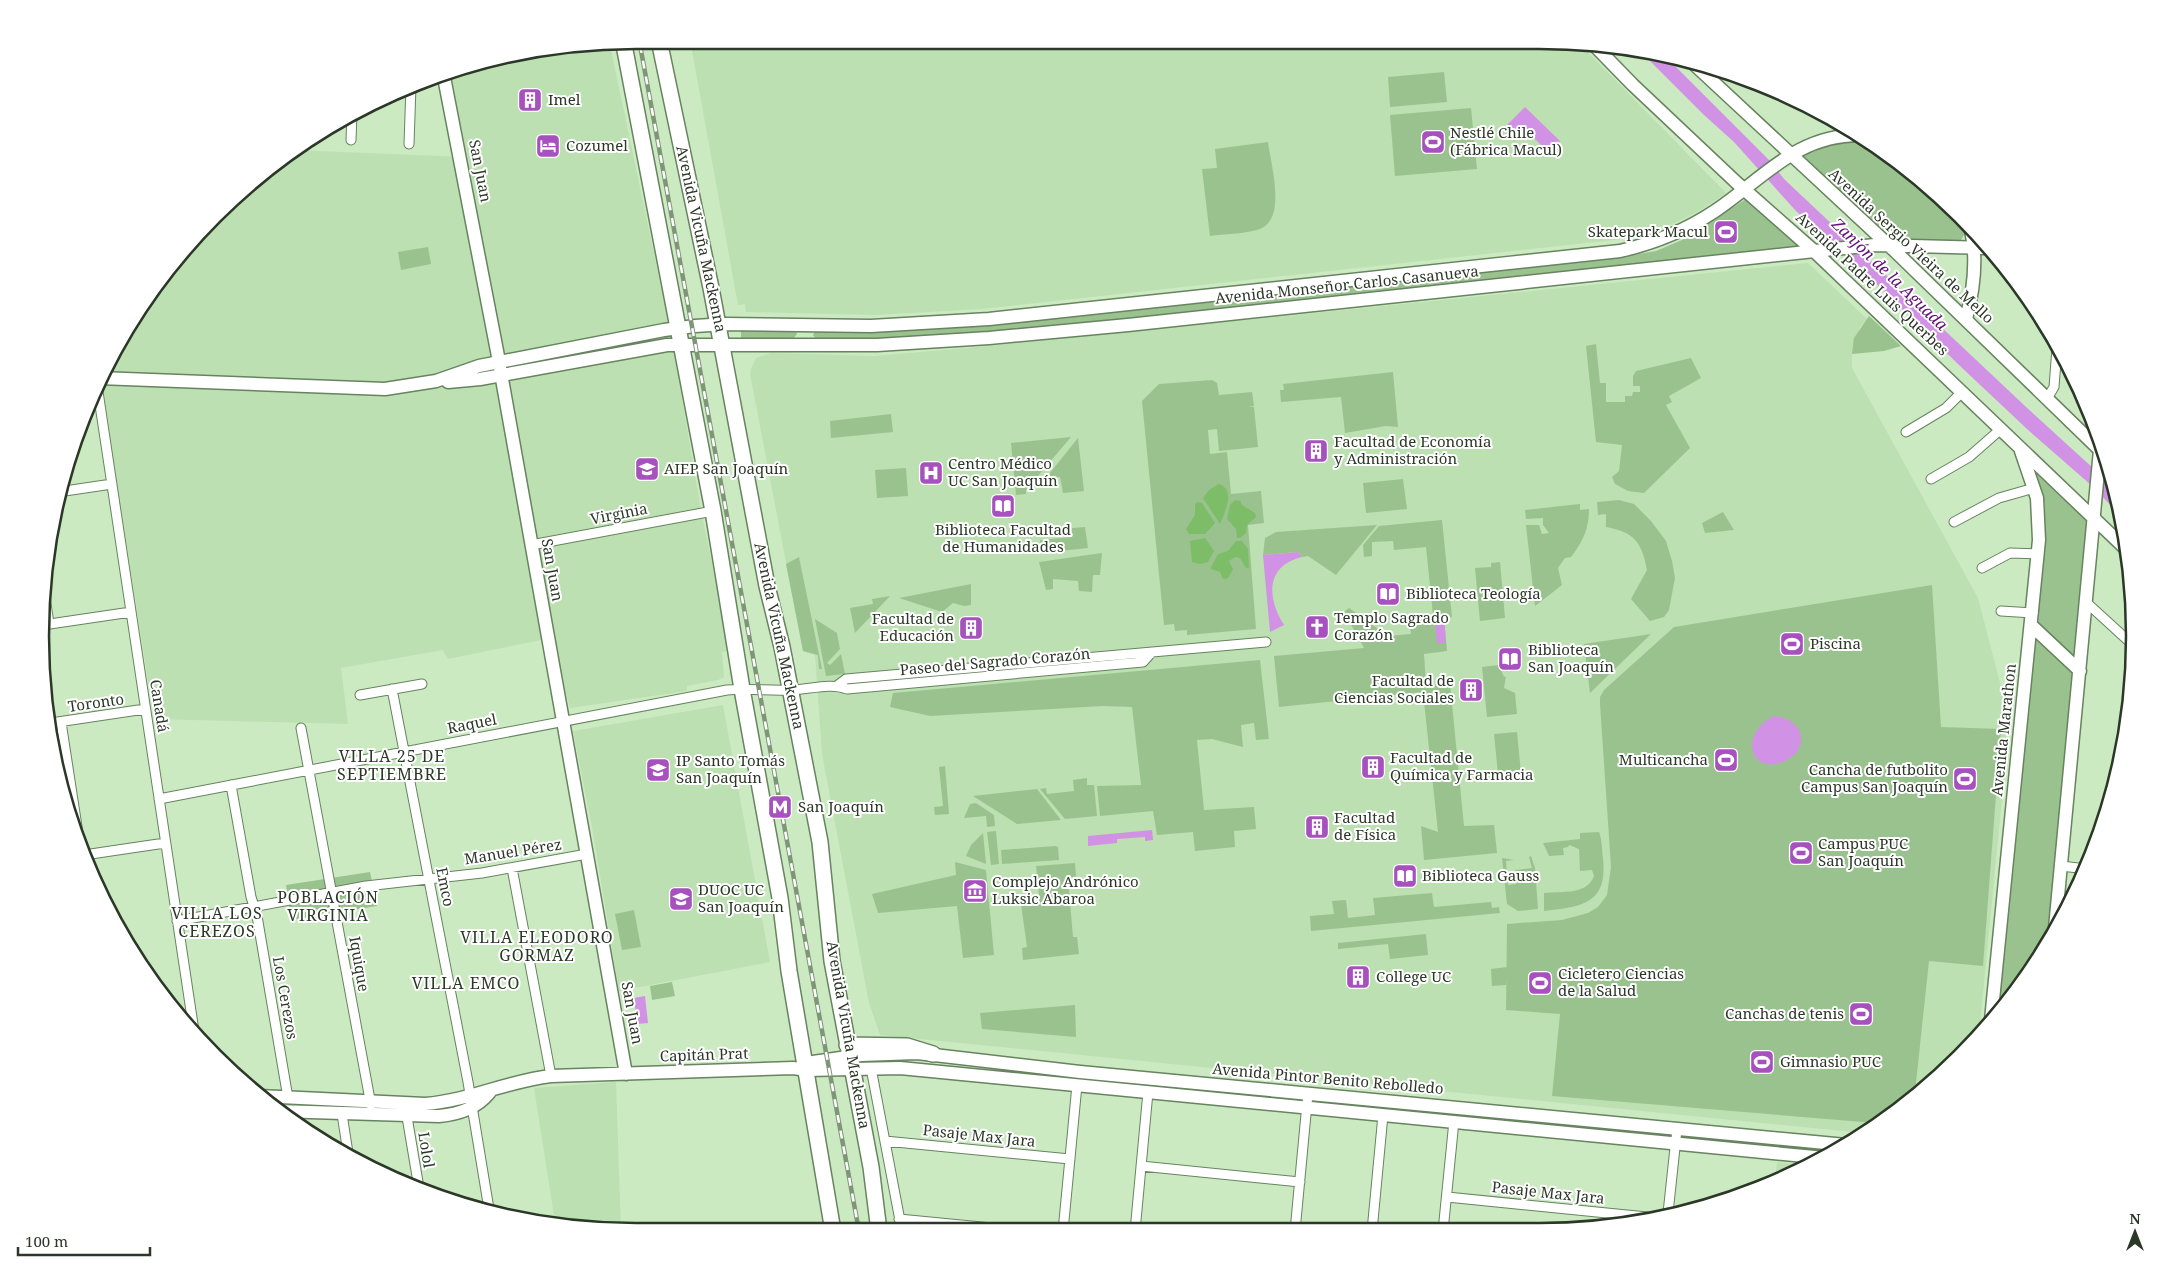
<svg xmlns="http://www.w3.org/2000/svg" width="2175" height="1272" viewBox="0 0 2175 1272" font-family="'Noto Serif',serif">
<rect width="100%" height="100%" fill="#cbeac1"/>
<path fill="#bce0b1" d="M1577 41 1726 193 1701 210 1675 223 1645 234 1614 240 982 309 875 315 746 312 745 304 738 305 691 45Z
M558 45H610L671 334 701 510 730 650 722 652 724 677 718 680 687 686V691L570 708 551 638 448 659 443 650 341 668 348 724 154 719 100 376 141 305 214 215 273 163 295 150 463 157 448 71Z
M1808 263 1867 319 1860 327 1852 354V368L1978 598 2005 702 2006 747 2003 788 1979 1035 1960 1058 1862 1133 880 1035 869 1003 822 754 815 655 803 651 750 374 751 369 756 358 771 353 874 356 967 348Z
M723 705 770 962 619 991 592 827 573 731Z
M616 1082 621 1231H597L555 1222 534 1088Z
M1777 1162 1784 1163 1807 1166 1775 1180Z"/>
<path fill="#9ac28e" d="M1444 72 1447 102 1390 107 1388 77Z
M1471 108 1477 169 1395 176 1390 115Z
M1268 142C1271 166 1288 222 1257 230 1242 234 1225 234 1210 236L1202 169 1217 168 1215 149Z
M1838 142 1874 143 1960 214 1966 231 1960 242 1890 241 1796 155Z
M1746 199 1798 245 1795 250 990 334 895 339H816L813 335 815 331 989 325 1609 259 1656 251 1682 240Z
M428 247 431 264 401 270 398 252Z
M1869 316 1901 346 1884 351 1852 354 1854 338Z
M741 328 796 331 797 334 793 339 741 340Z
M1596 344 1600 383H1606V402H1625V396H1632L1633 392H1640V386H1633V376L1636 371 1691 358 1701 378 1669 396 1672 402 1666 405 1690 448 1644 493 1628 491 1615 484 1612 477 1619 471 1622 445 1596 442 1586 346Z
M1393 372 1398 427 1386 426 1345 433 1341 397 1281 402 1280 390H1284L1283 384Z
M1212 380 1217 383 1219 395 1252 392 1254 406 1249 407H1254L1258 447 1219 451 1217 429 1208 430 1210 454 1227 452 1231 494 1261 491 1264 523 1248 525 1256 629 1187 635V630L1175 631 1174 624 1164 625 1142 401 1159 384Z
M891 414 893 432 831 438 830 421Z
M1071 437 1026 490V494L1016 495 1011 443Z
M1078 438 1084 491 1063 493 1060 477 1045 479Z
M906 468 908 496 877 498 875 470Z
M2035 470 2089 521 2050 938 2035 967 1996 1014 2045 540V505Z
M1403 479 1407 509 1366 513 1363 483Z
M1619 500 1634 504 1651 521 1666 541 1672 561 1675 578 1669 610 1664 617 1650 621 1631 599 1647 570C1642 542 1634 532 1606 527V514L1598 515 1597 502Z
M1580 504V510L1589 509C1589 529 1583 541 1571 557L1565 558 1558 568 1562 585 1535 606 1526 525H1539L1542 534 1549 533 1543 525V518L1526 519 1525 510Z
M1723 512 1734 530 1705 533 1702 523Z
M1442 520 1452 617 1444 618 1447 651 1424 654 1426 685 1450 683 1464 826 1494 825 1497 853 1424 860 1421 826 1438 832 1423 692 1279 707 1274 656 1364 648 1344 612 1349 608 1388 636 1411 634 1409 617 1433 615 1426 547 1394 550 1393 541 1372 542V556L1364 557 1363 545 1379 526Z
M1377 525 1336 575 1308 556 1302 557 1298 552 1263 555 1265 538 1276 532Z
M1085 527 1088 548 1041 553 1040 540 1072 537V528Z
M1102 553 1100 575H1093L1092 592 1079 591 1078 581 1053 579V589L1046 590 1039 562Z
M799 557 822 669H819L818 655 803 651 786 564Z
M1500 562 1505 618 1480 621 1475 568 1491 567V563Z
M971 584V605L964 606 953 603 942 612 899 598Z
M1932 585 1941 727 2001 729 1983 966 1929 961 1915 1092 1875 1123 1552 1096 1560 1014 1506 1010 1507 924 1562 920 1588 913 1598 907 1607 895 1611 867 1600 704V697L1604 690 1674 627Z
M890 596 855 633 850 608 873 604 872 599Z
M815 619 837 633 840 649 827 663 830 665 841 654 845 674 826 676Z
M1651 634 1590 693 1584 644Z
M1260 660 1269 739 1256 740 1254 723 1241 725 1243 747 1212 739 1197 740 1204 810 1254 807 1256 829 1234 831 1235 847 1195 851 1193 832 1157 835 1153 811 1100 816 1097 786 1141 785 1132 707 1103 706 930 716 890 707 893 693Z
M1499 665 1504 677 1506 676 1504 688 1515 693 1517 714 1487 717 1482 667Z
M1517 732 1521 773 1498 774 1494 734Z
M945 766 949 814 935 815 934 807 943 806 939 767Z
M1087 778V785H1094L1097 816 1065 819 1040 789 1046 788 1047 794 1074 791 1073 780Z
M1037 789 1061 820 1017 824 973 796Z
M976 803 994 815 995 826 987 827 986 816 964 818 970 804Z
M996 831 999 864 991 865 987 832Z
M1599 832C1602 840 1602 850 1603 859 1608 904 1581 907 1544 911V893C1563 891 1587 895 1594 876L1592 870 1580 871 1579 849 1569 845 1568 847 1563 848 1564 855 1549 856 1543 843 1580 839V833Z
M983 833 986 864 966 856 971 845Z
M1055 846 1058 847 1059 860 1002 864 1001 850Z
M1531 856 1535 868 1538 909 1518 911 1507 904 1502 858 1514 860 1506 861 1508 885 1516 884 1515 870 1532 868 1529 857Z
M955 862 986 870 994 955 963 958 957 906 878 913 872 894 956 875Z
M1075 863 1076 876 1068 879 1073 937H1077L1079 954 1023 960 1022 948 1027 947 1020 897 1039 895 1036 866Z
M370 872 377 906 291 920 286 885Z
M1432 893 1434 907 1491 902 1492 908 1499 907 1500 913 1311 931 1310 916 1334 914 1332 901 1346 900 1348 918 1375 915 1373 898Z
M634 910 641 947 622 950 615 914Z
M1426 934 1428 955 1390 959 1388 944 1338 949V943Z
M1507 967 1506 985 1492 986 1491 969Z
M672 982 675 996 652 1000 650 986Z
M1075 1005 1076 1037 982 1029 980 1013Z
M1054 1075 1294 1098V1104L1054 1080Z
M1327 1100 1663 1134V1137L1328 1105Z
M1693 1134 1842 1149 1831 1155 1693 1141Z"/>
<path fill="#7dbd68" d="M1219 484C1236 490 1225 512 1220 524L1203 498 1209 490Z
M1235 500 1240 501 1242 505 1255 513 1256 517 1247 525 1246 533 1240 538H1237L1236 529 1227 519 1230 505Z
M1198 502 1202 503 1215 523 1205 534H1189L1186 529 1195 515V504Z
M1205 538 1214 551 1208 562 1200 564 1192 562 1190 541Z
M1236 541H1242L1248 549 1249 568H1246L1240 558 1235 557 1229 561 1233 569 1228 578 1223 579 1220 572 1211 569V567L1218 554 1228 551Z"/>
<path fill="#d191e4" d="M1643 54 1668 59 1770 161 1784 179 2025 406 2094 469 2115 491 2123 518 2091 485 2027 429 1959 365 1854 262 1796 211 1734 142 1704 115Z
M1525 107 1560 141 1548 152 1526 130 1514 141 1502 130Z
M1298 552 1302 557C1265 566 1267 598 1284 625L1270 632 1263 555Z
M1444 614 1446 643H1437L1434 615Z
M1775 716C1793 718 1808 732 1798 750 1792 761 1767 771 1757 759 1744 744 1759 721 1775 716Z
M1152 830 1153 840 1145 841V837L1117 839V843L1088 846V836Z
M645 996 648 1023 637 1024 634 998Z"/>
<g fill="none" stroke-linecap="round" stroke-linejoin="round">
<defs>
<path id="street" d="M351 140 352 114
M409 144 411 86
M97 385 194 1031
M2048 397 2054 387 2057 348
M1906 432 1946 408 1962 392
M1931 479 1969 457 2001 429
M58 492 112 484
M1954 522 1999 498 2034 488
M531 545 713 511
M1982 568 2010 553 2038 554
M44 590 49 624
M2087 603 2134 646
M2001 611 2033 613
M43 625 131 612
M838 685 846 679 1266 642
M392 689 468 1082 489 1209
M360 695 422 684
M61 722 80 846
M51 723 145 709
M301 728 371 1105
M231 785 251 897 257 916 288 1098
M159 799 727 690C748 688 769 691 790 690 808 690 830 682 847 689L1143 662 1151 653
M84 855 165 843
M2061 866 2087 869
M512 868 551 1076
M177 921 366 886 482 873 587 854
M871 1068 902 1231
M342 1114 348 1153
M407 1117 419 1188
M885 1141 1070 1159
M1141 1166 1300 1182
M1447 1197 1647 1217
M1668 1213 1677 1129
M899 1219 1023 1231
M1063 1231 1077 1085
M1135 1231 1148 1092
M1295 1231 1308 1093
M1372 1231 1383 1115
M1443 1231 1454 1121"/>
<path id="secondary" d="M1593 44 1633 85 1738 184 1814 251 2126 549
M1695 65 1897 253 2103 453
M443 72 497 351 626 1074
M1966 319C1974 289 1978 257 1970 226
M99 378 385 389 436 381 479 366 664 330 695 326 726 324 871 326 989 319 1620 251C1655 243 1685 231 1715 211 1764 178 1796 135 1860 135
M448 382 480 379 667 345H877L989 338 1128 325 1824 250 1875 245 1988 248
M2031 625 2080 671
M2055 928 2100 450
M1991 1020 2039 540 2037 498 2021 451
M801 1068 806 1063 820 1061 861 1055 917 1053 1080 1072 1846 1145
M259 1096 425 1104C468 1101 507 1081 551 1076L793 1068 807 1070 900 1068 1825 1158
M278 1111 439 1116C460 1114 477 1108 490 1092"/>
<path id="primary" d="M624 45 713 511 742 689 780 898 789 971 833 1231
M660 45 711 288 767 586 782 647 820 842 832 961 871 1167 879 1231
M847 1045 907 1046 933 1054"/>
</defs>
<use href="#street" stroke="#67835f" stroke-width="11"/>
<use href="#secondary" stroke="#67835f" stroke-width="15"/>
<use href="#primary" stroke="#67835f" stroke-width="18"/>
<use href="#street" stroke="#fff" stroke-width="9"/>
<use href="#secondary" stroke="#fff" stroke-width="12"/>
<use href="#primary" stroke="#fff" stroke-width="15"/>
<defs>
<path id="rail" d="M640 45 859 1231"/>
</defs>
<use href="#rail" stroke="#7f9578" stroke-width="4.5"/>
<use href="#rail" stroke="#fff" stroke-width="2.5" stroke-dasharray="8" stroke-linecap="butt"/>
</g>
<defs>
<symbol id="building-square" viewBox="-11 -11 22 22"><rect x="-9" y="-9" width="18" height="18" rx="4" fill="#a751be" stroke="#fff"/><path d="M-4-6H4V6H1V3H-1V6H-4ZM-2.5-4.3h1.7v1.8h-1.7ZM.8-4.3h1.7v1.8H.8ZM-2.5-1h1.7V.8h-1.7ZM.8-1h1.7V.8H.8Z" fill="#fff"/></symbol>
<symbol id="stadium-square" viewBox="-11 -11 22 22"><rect x="-9" y="-9" width="18" height="18" rx="4" fill="#a751be" stroke="#fff"/><path d="M0-5a6.5 5 0 1 0 0 10a6.5 5 0 1 0 0-10ZM-3.5-1.8h7v3.6h-7Z" fill="#fff"/></symbol>
<symbol id="hotel-square" viewBox="-11 -11 22 22"><rect x="-9" y="-9" width="18" height="18" rx="4" fill="#a751be" stroke="#fff"/><path d="M-6-4.5h1.5V1H6V5H4.5V3h-9V5H-6ZM-4 0a1.8 1.8 0 1 1 3.6 0ZM.5 0V-2.5h3Q6-2.5 6 0Z" fill="#fff"/></symbol>
<symbol id="university-square" viewBox="-11 -11 22 22"><rect x="-9" y="-9" width="18" height="18" rx="4" fill="#a751be" stroke="#fff"/><path d="M0-5L7-2L0 1L-7-2ZM-4 1L0 2.5L4 1V4Q0 6-4 4Z" fill="#fff"/></symbol>
<symbol id="hospital-square" viewBox="-11 -11 22 22"><rect x="-9" y="-9" width="18" height="18" rx="4" fill="#a751be" stroke="#fff"/><path d="M-5-5h3v3.5h4V-5h3V5h-3V1.5h-4V5h-3Z" fill="#fff"/></symbol>
<symbol id="library-square" viewBox="-11 -11 22 22"><rect x="-9" y="-9" width="18" height="18" rx="4" fill="#a751be" stroke="#fff"/><path d="M-6-4Q-3-5.5-.7-3.5V5Q-3 3-6 4ZM6-4Q3-5.5 .7-3.5V5Q3 3 6 4Z" fill="#fff"/></symbol>
<symbol id="church-square" viewBox="-11 -11 22 22"><rect x="-9" y="-9" width="18" height="18" rx="4" fill="#a751be" stroke="#fff"/><path d="M-1.2-6h2.4v3.5h3.3v2.4h-3.3V6h-2.4V-.1h-3.3v-2.4h3.3Z" fill="#fff"/></symbol>
<symbol id="metro-square" viewBox="-11 -11 22 22"><rect x="-9" y="-9" width="18" height="18" rx="4" fill="#a751be" stroke="#fff"/><path d="M-5.5 5V-5H-3L0 0L3-5H5.5V5H3V-.5L0 4L-3-.5V5Z" fill="#fff"/></symbol>
<symbol id="museum-square" viewBox="-11 -11 22 22"><rect x="-9" y="-9" width="18" height="18" rx="4" fill="#a751be" stroke="#fff"/><path d="M0-6L6-3V-2H-6V-3ZM-5-1h2V3h-2ZM-1-1h2V3h-2ZM3-1h2V3H3ZM-6 4H6V6H-6Z" fill="#fff"/></symbol>
</defs>
<g fill-rule="evenodd">
<use href="#building-square" x="516" y="86" width="28" height="28"/>
<use href="#stadium-square" x="1419" y="128" width="28" height="28"/>
<use href="#hotel-square" x="534" y="132" width="28" height="28"/>
<use href="#stadium-square" x="1712" y="218" width="28" height="28"/>
<use href="#building-square" x="1302" y="437" width="28" height="28"/>
<use href="#university-square" x="633" y="455" width="28" height="28"/>
<use href="#hospital-square" x="917" y="459" width="28" height="28"/>
<use href="#library-square" x="989" y="492" width="28" height="28"/>
<use href="#library-square" x="1374" y="580" width="28" height="28"/>
<use href="#church-square" x="1303" y="613" width="28" height="28"/>
<use href="#building-square" x="957" y="614" width="28" height="28"/>
<use href="#stadium-square" x="1778" y="630" width="28" height="28"/>
<use href="#library-square" x="1496" y="645" width="28" height="28"/>
<use href="#building-square" x="1457" y="676" width="28" height="28"/>
<use href="#stadium-square" x="1712" y="746" width="28" height="28"/>
<use href="#building-square" x="1359" y="753" width="28" height="28"/>
<use href="#university-square" x="644" y="756" width="28" height="28"/>
<use href="#stadium-square" x="1951" y="765" width="28" height="28"/>
<use href="#metro-square" x="766" y="793" width="28" height="28"/>
<use href="#building-square" x="1303" y="813" width="28" height="28"/>
<use href="#stadium-square" x="1787" y="839" width="28" height="28"/>
<use href="#library-square" x="1391" y="862" width="28" height="28"/>
<use href="#museum-square" x="961" y="877" width="28" height="28"/>
<use href="#university-square" x="667" y="885" width="28" height="28"/>
<use href="#building-square" x="1344" y="963" width="28" height="28"/>
<use href="#stadium-square" x="1526" y="969" width="28" height="28"/>
<use href="#stadium-square" x="1847" y="1000" width="28" height="28"/>
<use href="#stadium-square" x="1748" y="1048" width="28" height="28"/>
</g>
<g text-anchor="middle" stroke-width="4" stroke-linejoin="round" paint-order="stroke">
<g font-size="15" fill="#2b3727" stroke="#fff" text-anchor="start">
<text x="548" y="105">Imel</text>
<text x="1450" y="138">Nestlé Chile<tspan x="1450" dy="17">(Fábrica Macul)</tspan></text>
<text x="566" y="151">Cozumel</text>
<text x="1708" y="237" text-anchor="end">Skatepark Macul</text>
<text x="1334" y="447">Facultad de Economía<tspan x="1334" dy="17">y Administración</tspan></text>
<text x="948" y="469">Centro Médico<tspan x="948" dy="17">UC San Joaquín</tspan></text>
<text x="664" y="474">AIEP San Joaquín</text>
<text x="1003" y="535" text-anchor="middle">Biblioteca Facultad<tspan x="1003" dy="17">de Humanidades</tspan></text>
<text x="1406" y="599">Biblioteca Teología</text>
<text x="1334" y="623">Templo Sagrado<tspan x="1334" dy="17">Corazón</tspan></text>
<text x="954" y="624" text-anchor="end">Facultad de<tspan x="954" dy="17">Educación</tspan></text>
<text x="1810" y="649">Piscina</text>
<text x="1528" y="655">Biblioteca<tspan x="1528" dy="17">San Joaquín</tspan></text>
<text x="1454" y="686" text-anchor="end">Facultad de<tspan x="1454" dy="17">Ciencias Sociales</tspan></text>
<text x="1390" y="763">Facultad de<tspan x="1390" dy="17">Química y Farmacia</tspan></text>
<text x="1708" y="765" text-anchor="end">Multicancha</text>
<text x="676" y="766">IP Santo Tomás<tspan x="676" dy="17">San Joaquín</tspan></text>
<text x="1948" y="775" text-anchor="end">Cancha de futbolito<tspan x="1948" dy="17">Campus San Joaquín</tspan></text>
<text x="798" y="812">San Joaquín</text>
<text x="1334" y="823">Facultad<tspan x="1334" dy="17">de Física</tspan></text>
<text x="1818" y="849">Campus PUC<tspan x="1818" dy="17">San Joaquín</tspan></text>
<text x="1422" y="881">Biblioteca Gauss</text>
<text x="992" y="887">Complejo Andrónico<tspan x="992" dy="17">Luksic Abaroa</tspan></text>
<text x="698" y="895">DUOC UC<tspan x="698" dy="17">San Joaquín</tspan></text>
<text x="1558" y="979">Cicletero Ciencias<tspan x="1558" dy="17">de la Salud</tspan></text>
<text x="1376" y="982">College UC</text>
<text x="1844" y="1019" text-anchor="end">Canchas de tenis</text>
<text x="1780" y="1067">Gimnasio PUC</text>
</g>
<g font-size="15" fill="#2b3727" stroke="#fff">
<text transform="translate(480 171) rotate(79)" y="5">San Juan</text>
<text transform="translate(701 239) rotate(78)" y="5">Avenida Vicuña Mackenna</text>
<text transform="translate(1911 246) rotate(43)" y="5">Avenida Sergio Vieira de Mello</text>
<text transform="translate(1872 284) rotate(43)" y="5">Avenida Padre Luis Querbes</text>
<text transform="translate(1347 285) rotate(-6)" y="5">Avenida Monseñor Carlos Casanueva</text>
<text transform="translate(619 514) rotate(-11)" y="5">Virginia</text>
<text transform="translate(552 570) rotate(80)" y="5">San Juan</text>
<text transform="translate(779 636) rotate(78)" y="5">Avenida Vicuña Mackenna</text>
<text transform="translate(995 662) rotate(-5)" y="5">Paseo del Sagrado Corazón</text>
<text transform="translate(96 703) rotate(-8)" y="5">Toronto</text>
<text transform="translate(159 706) rotate(81)" y="5">Canadá</text>
<text transform="translate(472 724) rotate(-11)" y="5">Raquel</text>
<text transform="translate(2004 730) rotate(-84)" y="5">Avenida Marathon</text>
<text transform="translate(513 852) rotate(-9)" y="5">Manuel Pérez</text>
<text transform="translate(445 887) rotate(79)" y="5">Emco</text>
<text transform="translate(359 964) rotate(80)" y="5">Iquique</text>
<text transform="translate(285 998) rotate(80)" y="5">Los Cerezos</text>
<text transform="translate(632 1013) rotate(80)" y="5">San Juan</text>
<text transform="translate(848 1035) rotate(80)" y="5">Avenida Vicuña Mackenna</text>
<text transform="translate(704 1055) rotate(-2)" y="5">Capitán Prat</text>
<text transform="translate(1328 1079) rotate(5)" y="5">Avenida Pintor Benito Rebolledo</text>
<text transform="translate(979 1136) rotate(6)" y="5">Pasaje Max Jara</text>
<text transform="translate(426 1150) rotate(81)" y="5">Lolol</text>
<text transform="translate(1548 1193) rotate(6)" y="5">Pasaje Max Jara</text>
</g>
<g font-size="16" font-style="italic" fill="#611075" stroke="#fff">
<text transform="translate(1890 274) rotate(44)" y="6">Zanjón de la Aguada</text>
</g>
<g font-size="16" letter-spacing="1" fill="#2b3727" stroke="#fff">
<text x="392" y="762">VILLA 25 DE<tspan x="392" dy="18">SEPTIEMBRE</tspan></text>
<text x="328" y="903">POBLACIÓN<tspan x="328" dy="18">VIRGINIA</tspan></text>
<text x="217" y="919">VILLA LOS<tspan x="217" dy="18">CEREZOS</tspan></text>
<text x="537" y="943">VILLA ELEODORO<tspan x="537" dy="18">GORMAZ</tspan></text>
<text x="466" y="989">VILLA EMCO</text>
</g>
</g>
<path d="M0 0H2175V1272H0ZM636 49H1539A587 587 0 0 1 2126 636V636A587 587 0 0 1 1539 1223H636A587 587 0 0 1 49 636V636A587 587 0 0 1 636 49Z" fill="#fff" fill-rule="evenodd"/>
<path fill="none" stroke="#2b3727" stroke-width="2.5" d="M636 49H1539A587 587 0 0 1 2126 636V636A587 587 0 0 1 1539 1223H636A587 587 0 0 1 49 636V636A587 587 0 0 1 636 49Z"/>
<g transform="translate(2135 1232)" stroke="#ffffff" stroke-width="4" paint-order="stroke">
<path d="M0-4L9 19L0 12L-9 19Z" fill="#2b3727"/>
<text y="-8" font-size="14" font-weight="bold" text-anchor="middle" fill="#2b3727">N</text>
</g>
<path d="M18 1247v8h132v-8" fill="none" stroke="#2b3727" stroke-width="2.5"/>
<text x="25" y="1247" font-size="15" fill="#2b3727" stroke="#ffffff" stroke-width="4" paint-order="stroke">100 m</text>
</svg>
